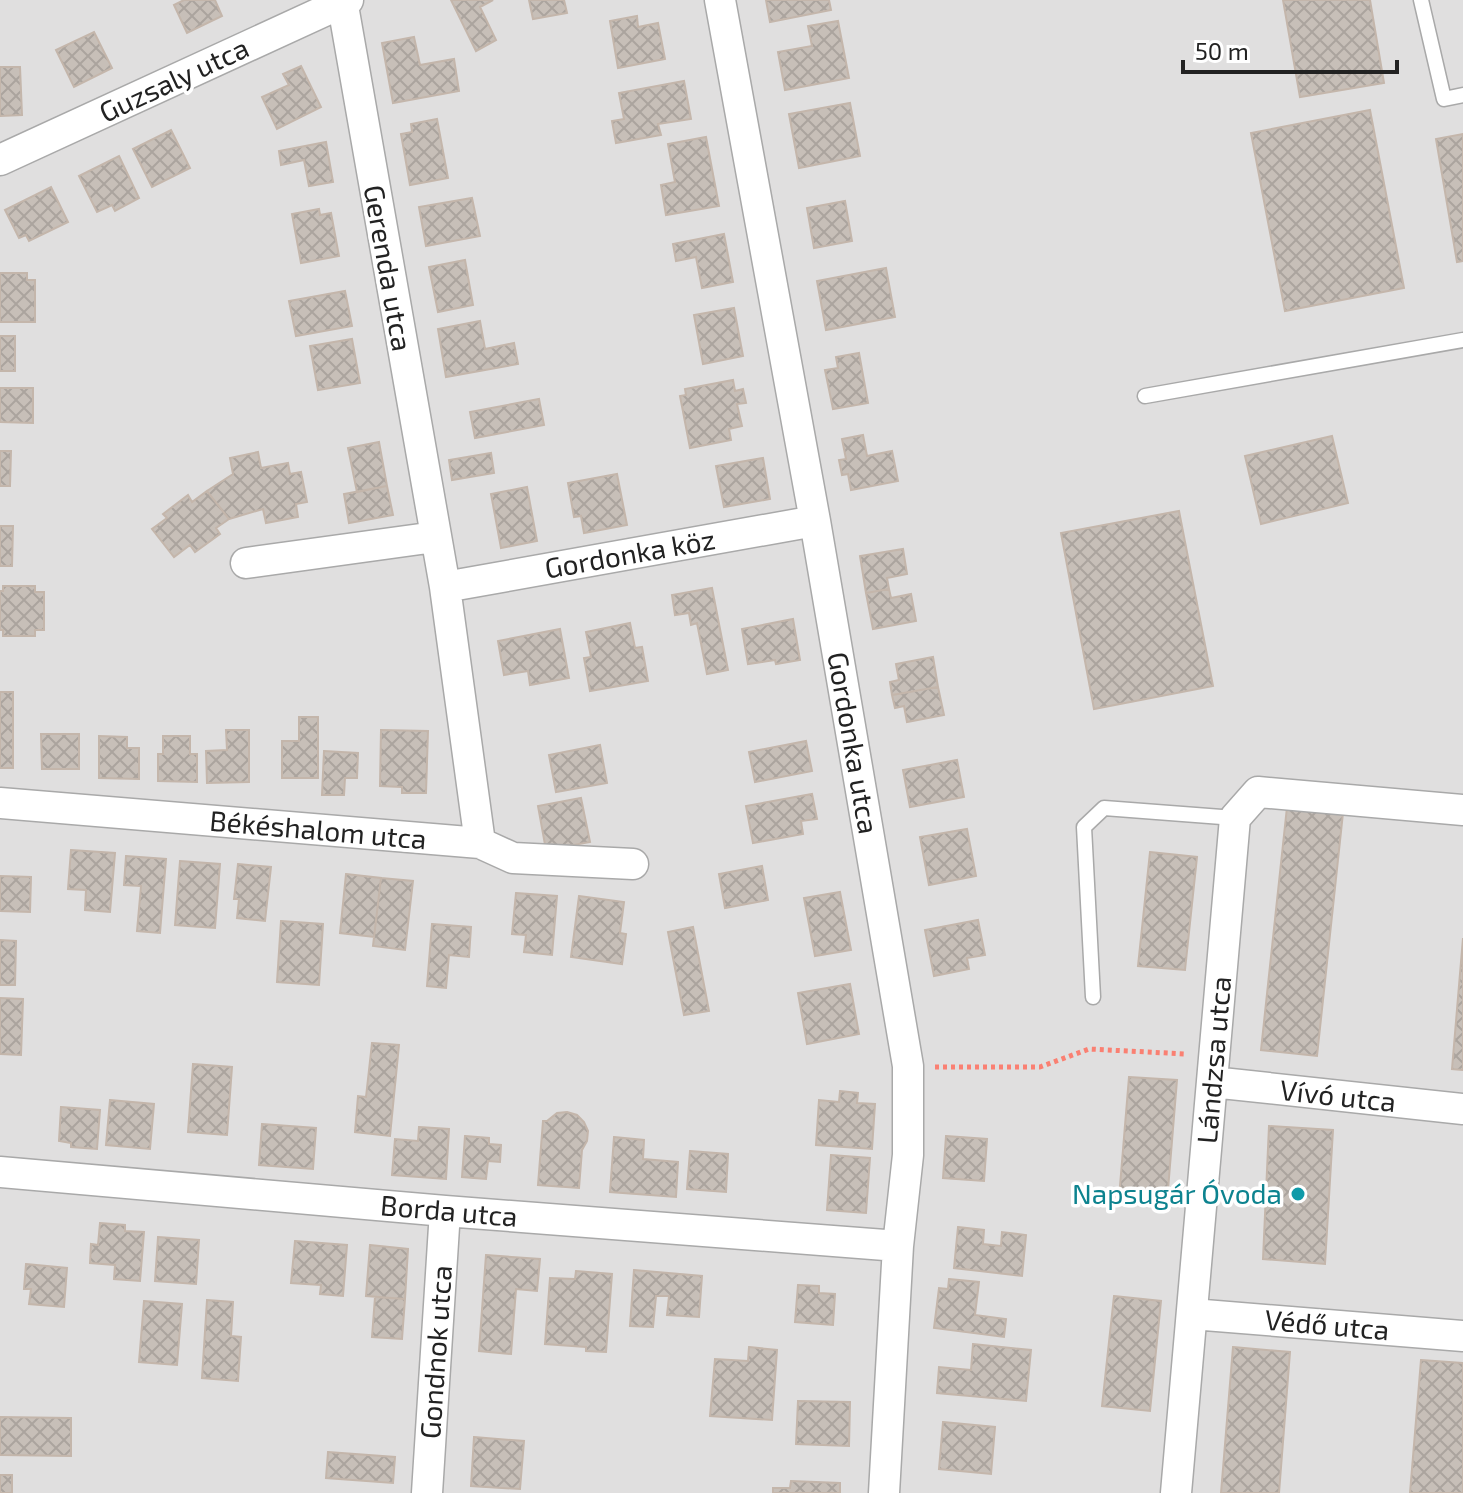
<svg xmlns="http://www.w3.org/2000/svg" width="1463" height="1493" viewBox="0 0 1463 1493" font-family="'Exo 2',sans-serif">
<defs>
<pattern id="building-cross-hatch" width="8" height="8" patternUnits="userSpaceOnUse" patternTransform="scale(2)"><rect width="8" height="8" fill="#c7bfb8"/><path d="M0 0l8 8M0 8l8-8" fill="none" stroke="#aba49e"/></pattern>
</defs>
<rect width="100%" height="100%" fill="#f2efe9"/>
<path fill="#e0dfdf" d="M0 0H1463V1493H0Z"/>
<path fill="url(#building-cross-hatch)" stroke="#c4b6ab" stroke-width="2" d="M184 0H215L222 16 187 33 174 5Z
M451 0H493L480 7 496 40 476 51Z
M529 0H564L567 13 533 19Z
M766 0H829L831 10 770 22Z
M1283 0H1370L1384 83 1300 97Z
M637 16 638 27 658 23 665 59 618 68 610 21Z
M838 21 849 78 785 90 778 52 812 46 808 26Z
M94 32 112 68 74 87 56 50Z
M414 37 420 65 454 59 459 91 393 103 382 43Z
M301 66 321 107 277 129 262 97 289 85 283 74Z
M0 67H20L22 115 0 116Z
M684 81 691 119 658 124 661 135 616 143 612 121 624 119 619 93Z
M850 103 860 156 799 168 789 114Z
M1370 110 1404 288 1285 311 1251 133Z
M437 119 448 178 410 185 401 134 412 132 411 124Z
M171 130 190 168 152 187 133 149Z
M1463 134V261L1457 262 1436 139Z
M706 137 719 206 666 215 661 185 675 182 668 144Z
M326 142 333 182 309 186 304 160 281 165 279 151Z
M119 156 139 198 115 211 112 205 97 212 79 176Z
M51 187 68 222 29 241 26 235 19 238 5 210Z
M472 198 480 236 426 246 419 207Z
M845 201 852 241 814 248 807 208Z
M319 209 320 215 331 213 339 256 301 263 292 214Z
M724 234 733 282 702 288 696 257 676 261 673 244Z
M465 260 473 305 438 312 429 267Z
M886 268 895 317 826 330 817 281Z
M0 273H27V280H35V322H0Z
M345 291 352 326 296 336 289 301Z
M734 308 743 356 703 364 694 315Z
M480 321 485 349 514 343 518 364 446 377 438 329Z
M0 336H15V371H0Z
M352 339 360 383 318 390 310 346Z
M859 353 868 403 833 409 825 370 838 368 836 357Z
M733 380 735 391 743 389 746 403 737 404 742 426 729 429 731 440 690 448 680 396 686 395 685 389Z
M0 388H33V423L0 422Z
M539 399 544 425 475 438 470 412Z
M863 435 867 456 892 451 898 481 851 490 848 474 842 475 839 460 846 459 842 439Z
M1332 436 1348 503 1261 524 1245 456Z
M379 442 387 486 357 492 348 448Z
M0 451H11L10 486H0Z
M258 452 261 468 288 463 290 474 301 472 307 502 296 504 298 517 266 523 263 509 229 519 207 491 233 474 230 458Z
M491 453 494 473 452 480 449 460Z
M763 458 770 499 724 507 716 466Z
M617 474 627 525 584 533 581 516 574 517 568 483Z
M387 486 393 515 349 523 344 494Z
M527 487 537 541 501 548 491 494Z
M207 491 229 519 216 528 220 534 195 552 190 545 174 557 152 529 167 518 163 514 188 495 192 502Z
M1179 511 1213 686 1094 709 1061 533Z
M0 526H13L12 566H0Z
M903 549 907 574 887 578 889 589 866 593 860 556Z
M3 586H35V592H44V630H35V636H3V630H0V591H3Z
M712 588 728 670 707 674 697 623 691 625 689 613 675 615 672 595Z
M889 589 891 598 911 594 916 621 873 629 866 593Z
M793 619 800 660 776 664 775 660 748 664 742 629Z
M630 623 635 648 642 647 648 681 590 691 584 658 591 657 586 632Z
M560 629 569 678 530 685 528 671 504 675 498 641Z
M933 657 938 687 892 695 890 682 899 680 896 664Z
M938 687 944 715 907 722 904 706 895 708 892 695Z
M0 692H13V768H0Z
M299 717H318V778H282V741H299Z
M226 730H249V782L207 783 206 751 227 750Z
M381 730 428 731 426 793H402V787L380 786Z
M41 734H79V769H42Z
M99 736 127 737V748H139V779L99 778Z
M163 736H190V754H197V782L158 781V754H163Z
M806 741 812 771 755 782 749 752Z
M600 745 607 783 556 792 549 755Z
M324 751 358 753 357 778H345L344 795H322Z
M957 760 964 797 910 807 903 770Z
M812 794 817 819 801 821 803 834 753 843 746 806Z
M581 798 590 842 546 850 538 806Z
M1287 807 1343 813 1317 1056 1261 1050Z
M967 829 976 876 929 885 920 837Z
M71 850 115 853 110 912 85 910 86 890 68 889Z
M1150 852 1197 857 1185 970 1138 966Z
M126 856 166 859 160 933 137 931 141 886 124 885Z
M180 861 220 864 215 928 175 925Z
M238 864 271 867 265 921 237 918 239 899H234Z
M762 866 768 900 725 908 719 874Z
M346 874 381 878 374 937 340 933Z
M0 876 31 877 30 912 0 911Z
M381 878 413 881 405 950 373 946Z
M840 892 851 950 815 956 804 898Z
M516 893 557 896 552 955 524 952 526 935 512 934Z
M579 896 624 902 620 933 626 934 622 964 571 957Z
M978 920 985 955 967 958 969 969 934 976 925 930Z
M281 921 323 924 319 985 277 982Z
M432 924 471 927 469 957 449 955 446 988 427 986Z
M693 927 709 1011 684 1015 668 932Z
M1463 938V1070L1452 1069Z
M0 940 16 941 15 985H0Z
M850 984 859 1034 807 1044 798 993Z
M0 998 23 999 21 1055 0 1054Z
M372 1043 399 1045 390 1136 355 1132 358 1096 366 1097Z
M193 1064 232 1067 227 1135 188 1132Z
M1129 1077 1177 1080 1167 1202 1119 1198Z
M840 1091 858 1093 857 1103 875 1104 872 1149 816 1145 819 1100 839 1102Z
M110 1100 154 1104 150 1149 106 1145Z
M61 1107 100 1110 97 1149 71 1147V1143L59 1141Z
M567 1112 577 1115 584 1122 588 1131 587 1141 582 1150 579 1188 538 1185 543 1121H547L557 1113Z
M262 1124 316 1128 313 1169 259 1165Z
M1269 1126 1333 1130 1325 1264 1263 1259Z
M419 1127 449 1129 446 1179 392 1175 395 1139 418 1141Z
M465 1136 489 1138V1144L501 1145 500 1162 488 1161 486 1179 462 1177Z
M946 1136 987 1139 984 1181 943 1178Z
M614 1137 644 1140 643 1159 678 1162 676 1197 610 1192Z
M690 1151 728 1154 726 1192 687 1189Z
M831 1155 870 1158 866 1213 827 1210Z
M100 1223 125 1225V1231L144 1232 140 1281 114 1279 115 1265 90 1263 91 1244 98 1245Z
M958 1227 984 1230 983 1244 1001 1246 1002 1232 1026 1235 1022 1276 954 1268Z
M158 1237 199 1240 196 1284 155 1281Z
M295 1241 347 1245 343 1296 320 1294 321 1285 291 1283Z
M370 1245 408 1249 405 1299 366 1296Z
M486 1255 540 1259 537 1291 516 1289 511 1354 479 1351Z
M26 1264 67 1268 64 1307 29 1304 31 1289H24Z
M634 1270 702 1276 699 1317 667 1315 669 1296H656L653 1327 630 1326Z
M576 1271 612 1274 606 1352 586 1351V1347L545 1344 550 1278 575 1279Z
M949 1279 979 1282 975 1315 1006 1319 1004 1337 934 1328 939 1288 948 1289Z
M798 1285 819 1286V1293L835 1294 833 1325 795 1322Z
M1114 1296 1161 1301 1150 1411 1102 1406Z
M375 1297 405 1299 402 1339 372 1337Z
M207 1300 233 1302 231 1336 241 1337 238 1381 202 1378Z
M144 1301 182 1304 177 1365 139 1362Z
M973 1344 1031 1350 1026 1401 937 1393 939 1367 971 1370Z
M749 1347 777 1350 772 1420 710 1416 715 1359 748 1361Z
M1233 1347 1290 1352 1279 1493H1221Z
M1421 1360 1463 1363V1493H1410Z
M798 1401 850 1402 849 1446 796 1444Z
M0 1417 71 1418V1456L0 1455Z
M943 1422 995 1427 991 1474 939 1469Z
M474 1437 524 1441 520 1489 471 1486Z
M328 1452 395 1457 393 1483 326 1478Z
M0 1475H12V1493H0Z
M791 1481 840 1483V1493H773V1488H790Z"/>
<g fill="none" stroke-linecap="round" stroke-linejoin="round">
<defs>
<path id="lane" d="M1421 0 1444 99 1463 95
M1145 396 1463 340
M1093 997 1084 827 1104 808 1235 818"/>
<path id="street" d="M342 0 445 587 480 843
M720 0 815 521 908 1066V1155L898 1246 884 1493
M0 160 348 0
M246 563 435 537
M445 587 815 521
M0 803 480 843 513 858 633 864
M1212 1082 1463 1109
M0 1172 445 1211 898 1246
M1192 1314 1463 1336
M427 1493 445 1211
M1176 1493 1235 818 1258 792 1463 810"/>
</defs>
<use href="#lane" stroke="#a9a9a9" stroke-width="17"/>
<use href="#street" stroke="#a9a9a9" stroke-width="33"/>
<path stroke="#fa8072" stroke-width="5" stroke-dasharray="4 4" stroke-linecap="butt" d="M935 1067H1040L1089 1049 1186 1054"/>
<use href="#lane" stroke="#fff" stroke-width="14"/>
<use href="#street" stroke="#fff" stroke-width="30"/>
</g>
<circle fill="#0f9aa8" stroke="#fff" stroke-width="3" cx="1298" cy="1194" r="8"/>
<g text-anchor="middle" stroke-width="7" stroke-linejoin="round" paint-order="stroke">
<g font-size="28" fill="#222" stroke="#fff">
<text transform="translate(174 80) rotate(-25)" y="10">Guzsaly utca</text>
<text transform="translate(388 268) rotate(80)" y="10">Gerenda utca</text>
<text transform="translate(630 554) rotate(-10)" y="10">Gordonka köz</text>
<text transform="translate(853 743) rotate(80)" y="10">Gordonka utca</text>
<text transform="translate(318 830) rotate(5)" y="10">Békéshalom utca</text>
<text transform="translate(1214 1060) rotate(-85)" y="10">Lándzsa utca</text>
<text transform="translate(1338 1096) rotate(6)" y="10">Vívó utca</text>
<text transform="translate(449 1211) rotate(5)" y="10">Borda utca</text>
<text transform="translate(1327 1325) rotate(5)" y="10">Védő utca</text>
<text transform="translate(436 1352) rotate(-86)" y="10">Gondnok utca</text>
</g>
<g font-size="28" fill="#0d838f" stroke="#fff" text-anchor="end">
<text x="1282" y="1204">Napsugár Óvoda</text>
</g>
</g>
<path d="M1183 60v12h214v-12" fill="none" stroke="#222222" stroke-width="4"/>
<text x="1195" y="60" font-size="24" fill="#222222" stroke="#ffffff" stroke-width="6" paint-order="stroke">50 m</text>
</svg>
